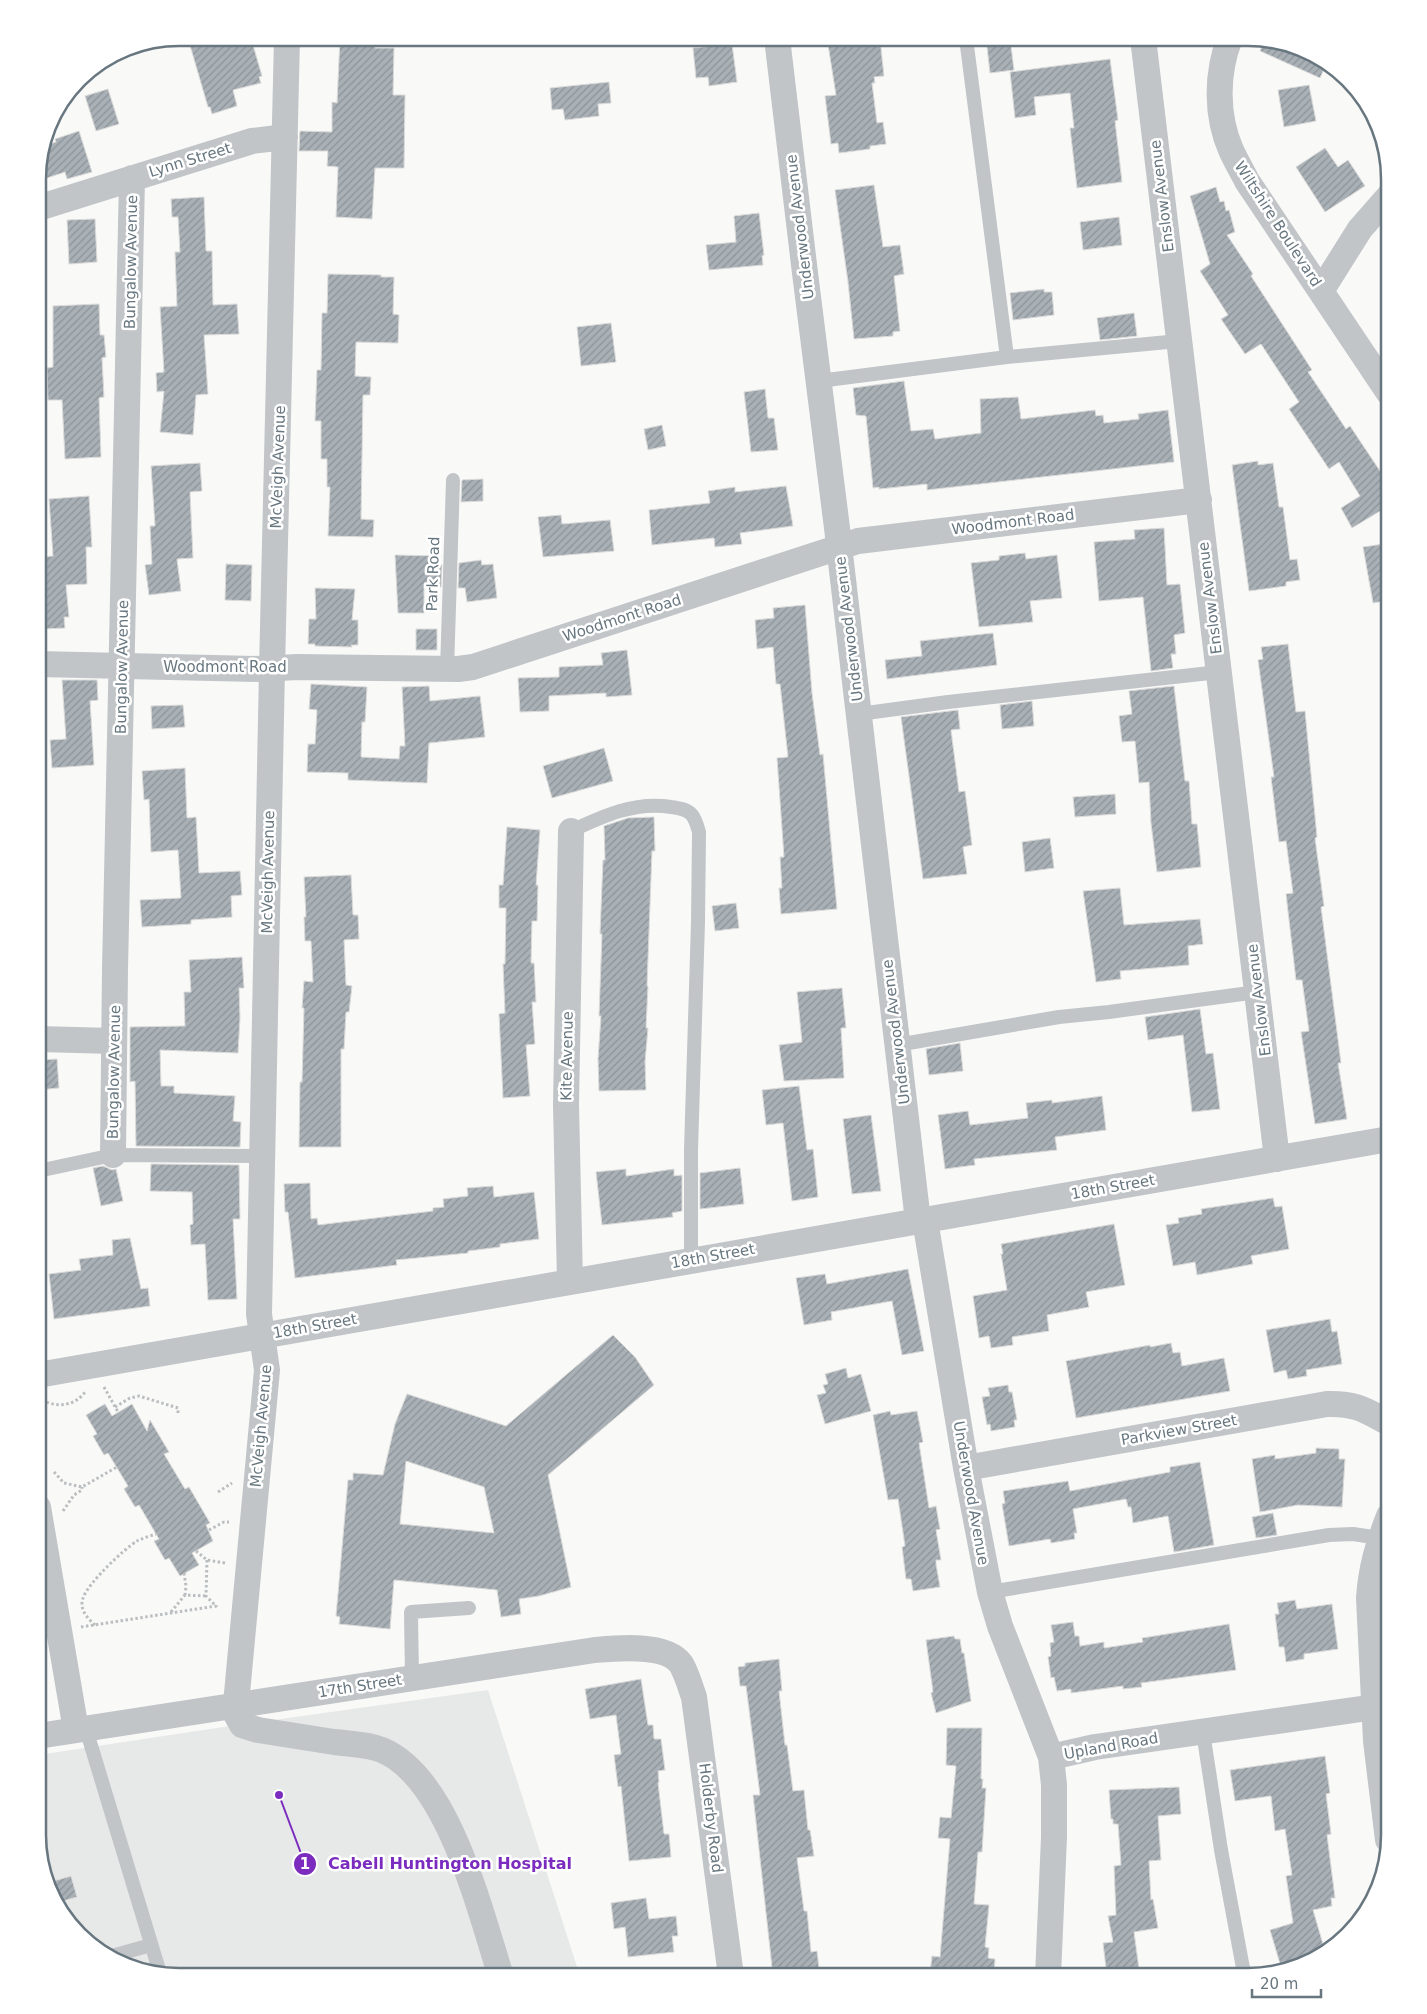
<svg xmlns="http://www.w3.org/2000/svg" width="1427" height="2014" viewBox="0 0 1427 2014" font-family="'DejaVu Sans',sans-serif">
<defs>
<pattern id="building-hatch" width="6" height="6" patternUnits="userSpaceOnUse" patternTransform="scale(1.25)"><rect width="6" height="6" fill="#a9b0b6"/><path d="M-1 1l2-2M0 6l6-6M5 7l2-2" fill="none" stroke="#8d9499"/></pattern>
</defs>
<rect width="100%" height="100%" fill="#f9f9f8"/>
<path fill="#e7e8e8" d="M488 1690 580 1976H171L108 1957 57 1906 38 1834V1755L223 1727Z"/>
<path fill="url(#building-hatch)" stroke="#dbdbda" fill-rule="evenodd" d="M201 38H251L262 76 259 77 261 83 233 90 237 106 212 114 210 107H208L189 42Z
M340 38H375V48H394L393 95H405L404 168H375L372 219 336 217 338 167 327 166 328 151H299L300 131 332 132V102L337 103Z
M827 38 880 39 884 76 874 77 875 83H872L877 123 883 122 886 144 870 146V149L839 153 838 143 831 144 825 96 836 95Z
M986 38H1010L1014 70 990 73Z
M1264 40 1319 57 1326 64 1320 78 1260 51Z
M732 44 737 82 709 86 708 77 696 78 693 48Z
M1110 59 1118 120 1115 121 1122 182 1077 188 1070 128H1074L1070 93 1034 97 1036 115 1015 118 1010 72Z
M609 82 611 103 598 104 599 116 565 120 563 109 552 110 550 88Z
M1309 85 1316 121 1284 127 1278 90Z
M108 89 119 124 96 131 85 96Z
M79 131 92 172 67 179 65 172 38 181V170L44 146 56 142 55 139Z
M1325 148 1338 167 1348 160 1365 186 1325 212 1296 167Z
M874 185 883 247 900 245 904 274 894 276 900 331 893 332V336L854 339 848 282 835 190Z
M1216 187 1220 202 1224 201 1226 211 1229 210 1235 232 1227 235 1253 274 1251 276 1312 370 1308 372 1346 429 1350 426 1380 471 1390 466V505L1352 528 1341 508 1360 496 1339 462 1329 469 1289 409 1299 402 1261 344 1245 354 1221 319 1228 315 1200 271 1210 264 1190 196Z
M204 197 206 251H212L213 305 237 304 239 334 204 335 208 394 196 395 193 435 160 432 164 391 157 392 156 373 164 372 160 307 177 306 175 252H180L178 217H172L171 199Z
M759 213 764 255 762 256 763 265 709 270 706 245 736 242 734 216Z
M1119 217 1122 245 1083 250 1080 222Z
M95 219 97 262 69 264 67 220Z
M328 274 381 275V277H394L393 314 399 315 398 343 356 342 355 376 371 377 370 395H363L361 519 374 520 373 537 328 536 330 487H327V459H321V421H315L317 370H321L322 313H327Z
M1044 289V292H1052L1054 315 1013 320 1010 293Z
M99 304 100 335H104L106 357 102 358 104 397 99 398 101 457 65 459 62 400H48L47 368 53 367V306Z
M1134 313 1137 336 1100 340 1097 318Z
M611 323 616 362 581 366 577 327Z
M904 381 911 431 933 429 935 439 981 433 980 399 1018 397 1021 419 1095 410 1096 416 1103 415 1104 423 1139 419 1138 414 1168 410 1174 462 927 490V484L879 489V487L873 488 866 416 856 415 853 388Z
M765 389 768 418H774L778 450 751 452 744 392Z
M662 425 666 446 648 450 644 429Z
M1258 461V465L1273 463 1279 507H1283L1290 560 1297 559 1300 580 1286 582V586L1249 591 1232 465Z
M200 463 202 491 190 492 193 558 177 559 181 591 149 595 145 565 152 564 150 526H155L151 466Z
M483 479V501L461 502 462 480Z
M786 486 793 526 740 533 742 544 715 547 714 538 652 545 649 510 710 503 708 491 735 487V492Z
M89 496 92 547H86L87 584 66 585 69 617H64L65 628 43 629 40 557 53 556 49 499Z
M561 515 562 524 610 520 614 551 543 557 538 517Z
M1164 528 1167 585 1180 584 1185 633 1174 635 1176 654H1171L1173 668 1151 671 1143 597 1099 601 1094 542 1135 539 1134 530Z
M1390 543V600L1373 603 1363 547Z
M1025 553 1026 559 1057 555 1062 598 1030 601 1033 622 979 627 971 563 999 560V556Z
M395 555 438 556 437 565H442L441 587H424V613H398Z
M481 560 482 565 493 564 497 598 467 602 465 588H458L459 563Z
M226 564 252 565 251 601 225 600Z
M315 588 355 589 352 620H358V645H351L352 647 315 646V644H308L309 619H316Z
M805 605 812 693 820 755 823 754 837 909 781 914 779 888H782L780 857H784L777 758 788 757 780 684H776L773 647 757 649 755 620 774 618 773 608Z
M416 629H437V650H416Z
M993 633 997 665 887 679 885 660 922 656 920 641Z
M1288 644 1296 712 1305 711 1317 837 1315 838 1324 906 1321 907 1341 1063H1338L1347 1119 1315 1124 1301 1032 1309 1031 1302 980H1296L1286 894 1293 893 1286 841 1279 842 1271 777H1274L1258 660 1263 659 1261 647Z
M627 650 632 695 606 697V693L549 696V711L520 712 518 678 559 677V667L603 665 601 653Z
M62 680H97L98 700 90 701 94 765 52 768 50 740 66 739Z
M311 684 367 687 365 722H362L361 757 399 759 400 746H405L402 687 429 686 430 701 480 696 485 737 429 743 427 783 348 780V773L307 772 308 744H315L317 710 309 709Z
M1174 686 1185 781H1189L1192 824H1197L1201 867 1157 872 1151 823 1149 782 1139 783 1135 741 1122 742 1119 716 1132 714 1129 691Z
M1032 701 1034 726 1002 729 1000 705Z
M183 705 185 727 152 729 151 706Z
M958 710 960 729 951 730 959 792 965 791 972 845 963 847 967 874 923 879 901 717Z
M604 748 613 781 552 798 543 766Z
M185 768 187 818 196 817 199 873 240 871 242 895 231 896 232 917 191 920V924L142 927 140 900 181 898 178 850 151 852 149 799 144 800 142 771Z
M1115 794 1116 814 1075 817 1073 797Z
M654 817 655 851H652L647 986H648L646 1028H648L645 1062 646 1090 599 1091 598 1059 601 1016H599L602 934H600L603 860H605L604 826 628 818Z
M507 827 540 830 536 885H538L537 921H532L531 963H534L536 1002H532L535 1044 526 1045 530 1096 503 1098 499 1014 505 1013 503 964H505L506 908H499V885H503Z
M1050 838 1054 868 1025 872 1022 842Z
M351 875 353 915H358L359 939 344 940 346 985 352 986 349 1012H346L344 1049H341V1147H299L300 1082H302L304 1008H302L304 981 313 982 311 941H305L304 917H306L304 877Z
M1120 888 1124 925 1200 919 1203 944 1188 946 1189 965 1120 971 1121 979 1096 982 1083 891Z
M736 903 739 928 715 931 712 906Z
M242 957 244 988H239L240 1018 238 1053 160 1050 161 1086H174V1093L235 1096 233 1121 241 1122 240 1147 136 1146 135 1081 130 1082V1027L185 1026 184 992H191L189 960Z
M842 988 846 1028H841L844 1078 784 1081 779 1045 802 1042 797 992Z
M1200 1009 1206 1054 1213 1053 1220 1109 1192 1112 1183 1035 1148 1040 1145 1017Z
M960 1043 963 1071 929 1075 926 1049Z
M57 1059 59 1088 38 1090V1060Z
M799 1086 807 1150 813 1149 818 1197 792 1201 783 1123 766 1125 762 1090Z
M1102 1096 1106 1130 1055 1137 1057 1150 974 1159 975 1165 945 1169 938 1115 968 1111 970 1125 1028 1118 1026 1103 1052 1100V1103Z
M871 1115 881 1191 852 1194 843 1119Z
M151 1164 239 1165 240 1219H233L237 1299 208 1300 205 1244 191 1245 190 1225 193 1224 192 1192 150 1191Z
M103 1166 112 1170 116 1169 123 1201 101 1206 93 1168Z
M740 1168 744 1204 700 1209V1173Z
M626 1169V1176L674 1169V1176L682 1175V1211L672 1213 673 1217 602 1225 596 1172Z
M310 1183 311 1219 317 1218 318 1225 433 1211V1208L444 1207 443 1199 468 1196 467 1188 493 1186 494 1197 534 1192 539 1239 500 1244V1247L468 1251V1253L396 1260 397 1265 295 1278 288 1212H285L284 1184Z
M1273 1198 1275 1207 1282 1206 1289 1249 1251 1256 1253 1264 1197 1275 1195 1262 1173 1266 1166 1225 1179 1223 1178 1218 1202 1214 1201 1209Z
M1114 1224 1125 1285 1086 1292 1089 1307 1047 1315 1049 1331 1012 1337 1013 1345 991 1348 989 1336 979 1338 973 1296 1007 1290 1001 1254H1003L1001 1244Z
M130 1238 141 1289 148 1288 150 1306 54 1319 49 1274 81 1270 79 1259 113 1255 112 1240Z
M908 1269 924 1351 902 1355 892 1301 831 1312 832 1320 804 1325 796 1278 825 1274 827 1284Z
M1330 1319 1332 1332 1337 1331 1342 1364 1306 1370 1307 1376 1288 1379 1286 1370 1274 1373 1266 1330Z
M613 1335 635 1357 654 1385 548 1475 571 1587 539 1596 519 1599 521 1614 501 1617 497 1590 394 1580 390 1629 339 1624 340 1617 336 1616 348 1480H353V1473L383 1475 395 1424 407 1394 506 1426ZM406 1461 484 1487 494 1533 400 1524Z
M1171 1343 1173 1353 1180 1352 1182 1366 1224 1358 1230 1391 1076 1418 1066 1361 1150 1345V1347Z
M846 1368 848 1378 861 1374 871 1411 825 1424 817 1395 826 1393 823 1385 828 1384 825 1374Z
M1008 1385 1009 1392H1012L1017 1420H1014L1015 1427 991 1431 990 1424 987 1425 982 1397 990 1396 988 1388Z
M105 1404 112 1416 132 1404 147 1431 150 1420 169 1452 164 1454 185 1489 189 1487 210 1523 206 1525 213 1541 192 1553 199 1565 180 1576 169 1558 165 1560 154 1541 159 1539 139 1505 135 1507 124 1489 128 1486 108 1453 104 1455 93 1436 97 1434 86 1415Z
M890 1411 891 1415 917 1411 923 1442 919 1443 929 1508 936 1506 940 1529 936 1530 941 1560H936V1564L940 1587 913 1591 911 1579H906L902 1547 905 1546 898 1499 888 1500 873 1415Z
M1316 1448 1339 1449V1459H1345L1342 1507 1298 1505 1260 1512 1252 1459 1275 1455V1459L1316 1453Z
M1200 1462 1214 1545 1174 1552 1168 1516 1133 1523 1131 1507H1128L1126 1499 1073 1509 1077 1533H1074L1075 1539 1051 1543 1050 1539 1009 1546 1002 1504 1005 1503 1003 1491 1068 1481 1070 1491 1170 1472V1467Z
M1273 1513 1277 1535 1256 1538 1252 1517Z
M1295 1600 1297 1609 1332 1604 1338 1649 1304 1654V1659L1286 1662 1284 1647H1279L1275 1614H1279L1277 1603Z
M1073 1622 1075 1636H1079L1080 1646 1104 1642V1648L1143 1642 1142 1638 1229 1624 1236 1670 1141 1683 1142 1687 1123 1689V1686L1071 1693V1689L1057 1691 1054 1677 1051 1678 1048 1657 1051 1656 1050 1643 1054 1642 1051 1625Z
M954 1636 955 1639H960L962 1653H964L971 1701 936 1713 931 1693 933 1692 926 1640Z
M779 1659 782 1691H779L785 1745H787L793 1791 804 1790 808 1830H810L814 1856 797 1858 804 1911H807L811 1952 817 1951 820 1976H773L753 1795H760L746 1686H740L738 1667 745 1666V1663Z
M641 1679 648 1725H653L654 1739H661L665 1770 658 1771 659 1782 658 1783 664 1834H669L671 1857 629 1861 621 1786 618 1787 614 1755 621 1754 616 1715 590 1719 585 1689Z
M947 1728H982L981 1779H983L982 1788H986L982 1852H978L974 1904 989 1905 985 1947 989 1948 988 1958 995 1959 994 1976 930 1973 932 1956 940 1957 950 1839 938 1838 940 1817 951 1818 956 1766 946 1765Z
M1325 1756 1330 1793 1326 1794 1331 1834 1327 1835 1335 1898H1331L1332 1906 1313 1910 1325 1951 1319 1957 1281 1967 1270 1930 1293 1923 1286 1876 1292 1875 1285 1829 1275 1831 1271 1796 1235 1801 1230 1770Z
M1179 1787 1181 1814 1158 1816 1161 1860 1149 1861 1151 1900 1153 1899 1158 1928 1134 1932 1140 1976H1107L1103 1943 1113 1942 1108 1916 1116 1915 1114 1866 1121 1865 1118 1824H1113V1819H1111L1109 1790Z
M71 1876 77 1897 56 1903 50 1882Z
M646 1898 649 1919 676 1916 678 1936H672L674 1952 628 1957 625 1927 614 1929 611 1903Z"/>
<g fill="none" stroke-linecap="round" stroke-linejoin="round">
<path stroke="#bbbec0" stroke-width="3" stroke-dasharray="2.5 2.5" stroke-linecap="butt" d="M104 1387 118 1412
M42 1400C57 1408 75 1406 85 1392
M115 1407 130 1398 139 1396 178 1408V1413
M54 1472 64 1483 82 1487 117 1467
M218 1492 232 1483
M63 1511 74 1495 82 1490V1487
M209 1530 224 1522H229
M196 1551 207 1560 225 1563
M207 1560 206 1596 217 1607
M184 1573 186 1586 185 1595
M171 1612 185 1595 206 1596
M95 1625C87 1618 79 1609 83 1598 88 1583 124 1549 137 1541 143 1538 150 1536 156 1534
M81 1627 216 1606"/>
<path stroke="#c1c5c8" stroke-width="14" d="M966 38 1007 357
M819 381 1007 357 1179 341
M447 670 453 480
M859 714 948 702 1219 672
M571 831C603 816 635 801 671 807 678 808 687 809 692 815 696 820 697 826 699 832L698 922 691 1150V1260
M897 1045 1059 1017 1109 1012 1257 992
M38 1171 113 1155 262 1156
M990 1592 1329 1535 1353 1534 1380 1538
M412 1678 411 1612 469 1608
M86 1729 160 1973
M1203 1732 1221 1850 1243 1968 1247 1976
M108 1957 151 1945"/>
<path stroke="#c1c5c8" stroke-width="26" d="M287 38 272 669 259 1314 267 1370 236 1704 237 1716 242 1725 258 1730C283 1734 308 1738 334 1742 350 1744 367 1744 382 1750 449 1778 480 1912 501 1976
M777 38 805 273 837 528 918 1221
M1143 38 1277 1159
M1230 38C1216 73 1216 116 1231 150 1236 161 1242 171 1247 181L1389 393
M38 208 252 141 285 137
M1321 291 1360 229 1389 196
M38 664 261 669 297 667 458 669 473 667 858 541 1199 500
M38 1039 114 1041
M113 1155 115 969 132 178
M925 1220 966 1468 990 1592 1000 1626 1051 1757 1054 1785V1837L1048 1976
M570 1281 566 1105 571 831
M38 1375 1389 1139
M966 1468 1327 1404C1355 1403 1365 1410 1389 1423
M38 1507 76 1730
M38 1736 595 1650C617 1648 666 1643 681 1664 687 1674 690 1686 694 1697L731 1976
M1051 1757 1095 1747 1389 1705
M1388 1840 1376 1741 1369 1598C1371 1568 1378 1544 1389 1516"/>
</g>
<g text-anchor="middle" stroke-width="5" stroke-linejoin="round" paint-order="stroke">
<g font-size="15" fill="#67767f" stroke="#fff">
<text transform="translate(190 160) rotate(-17)" y="5">Lynn Street</text>
<text transform="translate(1162 196) rotate(-97)" y="5">Enslow Avenue</text>
<text transform="translate(1278 224) rotate(57)" y="5">Wiltshire Boulevard</text>
<text transform="translate(800 227) rotate(-97)" y="5">Underwood Avenue</text>
<text transform="translate(131 262) rotate(-89)" y="5">Bungalow Avenue</text>
<text transform="translate(278 467) rotate(-88)" y="5">McVeigh Avenue</text>
<text transform="translate(1013 522) rotate(-7)" y="5">Woodmont Road</text>
<text transform="translate(433 574) rotate(-88)" y="5">Park Road</text>
<text transform="translate(1210 598) rotate(-97)" y="5">Enslow Avenue</text>
<text transform="translate(622 618) rotate(-18)" y="5">Woodmont Road</text>
<text transform="translate(849 629) rotate(-97)" y="5">Underwood Avenue</text>
<text transform="translate(122 667) rotate(-89)" y="5">Bungalow Avenue</text>
<text x="225" y="672">Woodmont Road</text>
<text transform="translate(268 872) rotate(-89)" y="5">McVeigh Avenue</text>
<text transform="translate(1259 1000) rotate(-97)" y="5">Enslow Avenue</text>
<text transform="translate(896 1032) rotate(-97)" y="5">Underwood Avenue</text>
<text transform="translate(567 1056) rotate(-89)" y="5">Kite Avenue</text>
<text transform="translate(114 1072) rotate(-89)" y="5">Bungalow Avenue</text>
<text transform="translate(1113 1187) rotate(-10)" y="5">18th Street</text>
<text transform="translate(713 1256) rotate(-10)" y="5">18th Street</text>
<text transform="translate(315 1326) rotate(-10)" y="5">18th Street</text>
<text transform="translate(261 1426) rotate(-85)" y="5">McVeigh Avenue</text>
<text transform="translate(1179 1430) rotate(-10)" y="5">Parkview Street</text>
<text transform="translate(971 1493) rotate(80)" y="5">Underwood Avenue</text>
<text transform="translate(360 1686) rotate(-9)" y="5">17th Street</text>
<text transform="translate(1111 1746) rotate(-10)" y="5">Upland Road</text>
<text transform="translate(711 1818) rotate(83)" y="5">Holderby Road</text>
</g>
</g>
<path d="M0 0H1427V2014H0ZM179 46H1248A133 133 0 0 1 1381 179V1835A133 133 0 0 1 1248 1968H179A133 133 0 0 1 46 1835V179A133 133 0 0 1 179 46Z" fill="#fff" fill-rule="evenodd"/>
<path fill="none" stroke="#67767f" stroke-width="2.5" d="M179 46H1248A133 133 0 0 1 1381 179V1835A133 133 0 0 1 1248 1968H179A133 133 0 0 1 46 1835V179A133 133 0 0 1 179 46Z"/>
<path fill="none" stroke="#7b2cbf" stroke-width="2" d="M279 1795L305 1864"/>
<g fill="#7b2cbf" stroke="#fff" stroke-width="2">
<circle cx="279" cy="1795" r="5"/>
<circle cx="305" cy="1864" r="12"/>
</g>
<g font-size="15" text-anchor="middle" font-weight="bold" fill="#fff">
<text x="305" y="1869">1</text>
</g>
<g font-size="16" text-anchor="middle" font-weight="bold" fill="#7b2cbf" stroke="#fff" stroke-width="5" stroke-linejoin="round" paint-order="stroke">
<text x="450" y="1869">Cabell Huntington Hospital</text>
</g>
<path d="M1252 1989v8h69v-8" fill="none" stroke="#67767f" stroke-width="2.5"/>
<text x="1260" y="1989" font-size="15" fill="#67767f" stroke="#ffffff" stroke-width="4" paint-order="stroke">20 m</text>
</svg>
